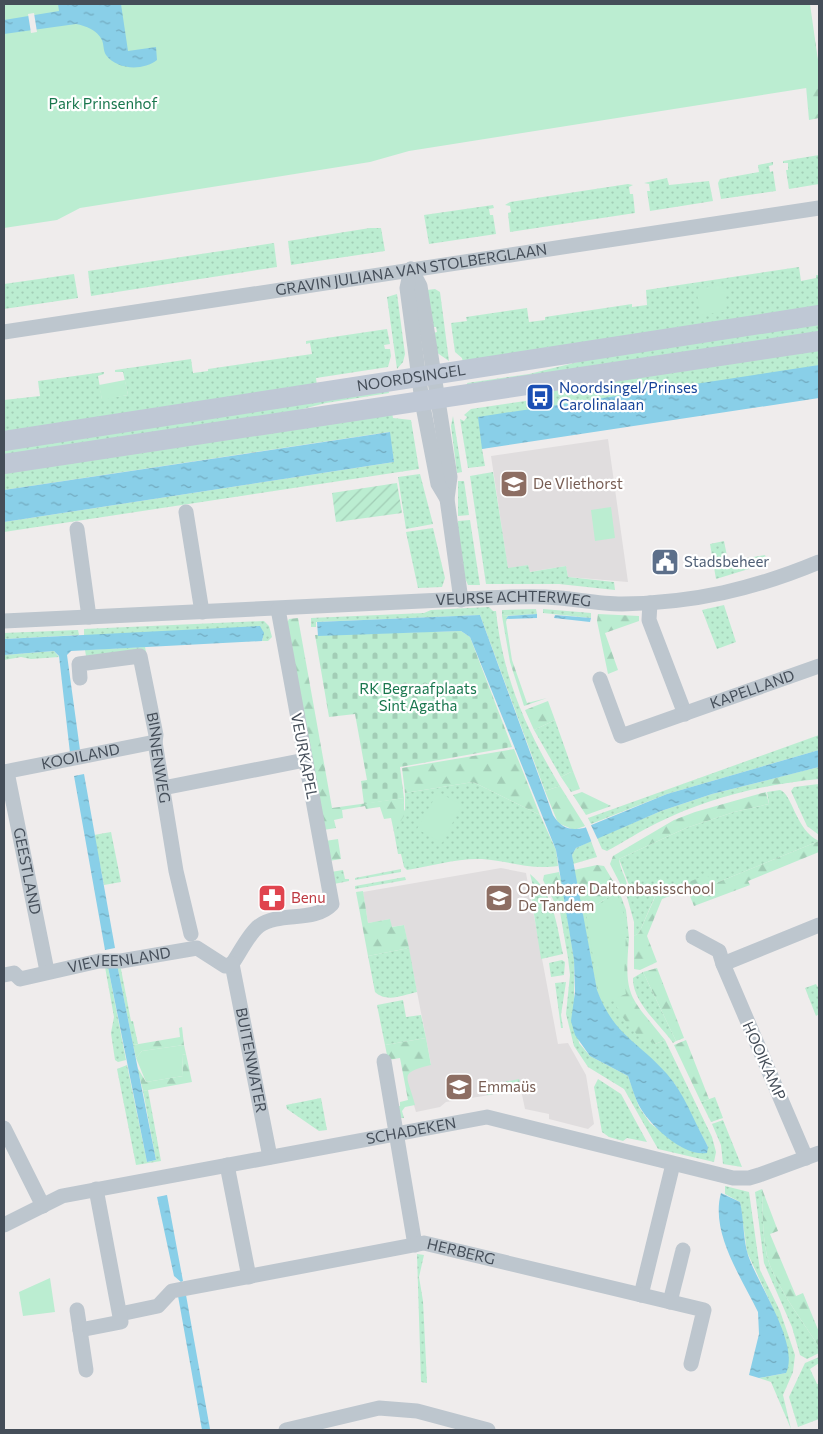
<svg xmlns="http://www.w3.org/2000/svg" width="823" height="1434" viewBox="0 0 823 1434" font-family="Commissioner,sans-serif">
<defs>
<pattern id="grass-dots" width="8" height="8" patternUnits="userSpaceOnUse" patternTransform="scale(1.25)"><rect width="8" height="8" fill="#bbedd1"/><path d="M2 2h.1M6 6h.1" fill="none" stroke="#a2cdb6" stroke-width="1.8" stroke-linecap="round"/></pattern>
<pattern id="forest-firs" width="22" height="20" patternUnits="userSpaceOnUse" patternTransform="scale(1.25)"><rect width="22" height="20" fill="#bbedd1"/><path d="M5 1l3.5 6h-7zM16 11l3.5 6h-7z" fill="#a2cdb6"/></pattern>
<pattern id="cemetery-stones" width="16" height="16" patternUnits="userSpaceOnUse" patternTransform="scale(1.25)"><rect width="16" height="16" fill="#bbedd1"/><path d="M2 7V4a2 2 0 0 1 4 0v3zM10 15v-3a2 2 0 0 1 4 0v3z" fill="#a2cdb6"/></pattern>
<pattern id="garden-furrows" width="10" height="10" patternUnits="userSpaceOnUse" patternTransform="scale(1.25)"><rect width="10" height="10" fill="#bbedd1"/><path d="M-1 1l2-2M0 10L10 0M9 11l2-2" fill="none" stroke="#a2cdb6"/></pattern>
<pattern id="water-ripples" width="26" height="14" patternUnits="userSpaceOnUse" patternTransform="scale(1.25)"><rect width="26" height="14" fill="#89cfe8"/><path d="M2 4q2-2 4 0t4 0M15 11q2-2 4 0t4 0" fill="none" stroke="#72aabf"/></pattern>
</defs>
<rect width="100%" height="100%" fill="#efecec"/>
<path fill="#e0ddde" d="M608 439 628 582 568 577 566 566 529 572 528 565 508 569 491 456Z
M501 868 526 873 558 1044 568 1043 586 1075 594 1124 588 1129 549 1119V1114L525 1109 521 1090 446 1102 440 1107 416 1112 406 1078 411 1069 431 1064 404 925 391 927 390 919 368 923 363 892Z"/>
<path fill="url(#grass-dots)" d="M819 155V184L789 189 786 170H788V163H783V161Z
M773 162V165L769 166 770 172 773 171 776 191 721 199 718 183 720 179 759 172 758 165Z
M667 178 669 185 709 181 713 201 650 211 647 191H650L649 184 644 183Z
M628 184 633 185 629 187 630 194H633L635 213 510 232 508 213 511 212 510 206 505 205 510 202Z
M493 205 494 208 489 209 490 215H493L496 234 429 244 424 215Z
M370 228H381L385 251 291 265 288 241Z
M274 243 277 267 91 296 88 271Z
M799 267 801 281 816 278V275H819V309L463 363 462 358 455 352 451 323 467 321 466 317 527 308 529 322 545 320V317L632 304V307L647 305 646 290Z
M74 274 78 298 4 309V284Z
M435 289 440 292 449 361 436 352 433 333 437 332 436 327H432L427 290Z
M397 294 405 354 403 362 397 369 387 297Z
M819 324V334L468 387 467 383 529 374 586 360Z
M387 329 390 344 384 345 385 349H390L391 356 388 367 316 378 317 386 4 434V400L40 396 38 381 104 372V374L98 376 102 399 128 395 123 372H115V370L191 359 193 373 208 371V369L312 354 310 343 306 344V341Z
M819 348V365L482 449 485 466 468 468 460 419 464 421 467 417 464 415 471 409 553 397V388Z
M388 389 389 393 326 403 279 415 4 458V448Z
M392 413 393 418 411 420 419 469 4 532V522L394 462 389 432 4 490V471Z
M453 416 462 472 457 473 451 426Z
M493 472 508 568 528 565 530 572 566 566 568 577 614 582 615 590 559 584H486L470 476Z
M420 474 433 524 406 529 398 477Z
M458 481H464L469 515 458 516Z
M470 520 480 585H468C459 567 458 541 458 521Z
M433 528 445 578 442 587 418 588 406 532Z
M724 541 728 561 765 555 768 563 716 579 710 544Z
M724 605 736 642 717 649 702 610Z
M489 607 493 611H496C503 678 526 729 560 786L545 791 480 615 316 622V627H311V618L424 613 431 610Z
M536 609 537 614 502 616V610Z
M543 609 591 613V618L543 613Z
M264 621 269 626 272 637 268 641H262L263 638 84 635V629Z
M78 630 79 635 4 639V633Z
M145 647 146 652 86 656 85 650Z
M54 651 59 657 31 659 21 657 4 660V655Z
M555 720 573 771 561 777 534 730Z
M819 735V750L667 794 591 824 588 818Z
M819 767V779C764 784 708 798 657 823 640 831 624 842 607 851L602 849 597 838 661 811 712 794Z
M473 782 540 815 556 850 558 866C529 870 510 861 482 859 457 858 431 866 407 870L404 867 401 854H398L394 832 405 809V793Z
M819 784V835L807 826 791 791 794 787Z
M780 790C792 793 796 831 819 841L716 883 656 894 639 933 634 936V922L627 897 629 885 619 859 686 828 734 812 769 804 767 792Z
M111 832 121 882 104 885 94 835Z
M591 841 597 857 573 864 572 855 576 848Z
M401 869V872L355 880V878Z
M343 870 345 879H349V881L334 884 331 872Z
M530 874C554 893 557 927 563 954L541 959 531 895 535 894Z
M405 877 406 880 355 889V886Z
M563 888 574 960V1004L579 1043 590 1056 628 1076 639 1107 650 1123 681 1147H708L674 1083 659 1066 617 1028 607 1016 597 991 582 913 619 891 626 910 629 938 615 941 611 972 655 1044 665 1040 712 1137 716 1152 714 1162 658 1149 624 1089 588 1067 574 1046 566 1014 570 975 568 958 560 912 549 892Z
M409 948 417 992C403 995 387 1003 375 992L368 956Z
M562 960 565 962 564 975 551 977 549 963Z
M117 964H120L131 1021H133L138 1044 133 1045Z
M105 967H108L126 1060 118 1062 115 1060 111 1033 114 1017Z
M643 972 676 1041 673 1043C660 1024 632 1002 633 978Z
M566 982 561 1015 563 1028H561L555 983Z
M816 984 819 989V1014L816 1016 805 988Z
M403 1000 406 1017 421 1015 426 1038 385 1045 377 1005Z
M127 1065 147 1162 156 1160 143 1091 148 1090 161 1161 136 1165 117 1069Z
M598 1079 621 1094 647 1142 627 1138 623 1141 609 1137 602 1132 594 1087Z
M715 1097 723 1118 711 1122 701 1102Z
M321 1098 327 1130 319 1131 287 1109 286 1105Z
M723 1120 742 1167 723 1164 721 1145 712 1124Z
M725 1186 749 1192 760 1270 780 1311 795 1355 793 1372 783 1395 791 1429 771 1382 759 1378 786 1373 772 1306 747 1252 740 1202 725 1194Z
M762 1189C763 1211 762 1234 767 1256 775 1286 803 1321 819 1347V1353L807 1359 800 1355 792 1327 764 1263 755 1192Z
M417 1254 424 1255 419 1277 423 1301 427 1383 421 1382Z
M819 1357V1363L810 1369 817 1384H819V1419L798 1427 789 1397 805 1363Z"/>
<path fill="url(#forest-firs)" d="M790 4H810L819 68V118L809 120 806 86Z
M598 614 639 616V621L605 633 618 670 608 674 597 621Z
M502 616H508L506 622 512 660 527 703 547 698 524 706 510 662Z
M298 618 332 808 404 798V816L394 832 391 818 384 819 380 807 366 809 365 806 342 810 343 818 334 820 336 828 323 830 287 623 289 619Z
M548 701 555 720 534 730 525 710Z
M514 749 540 815 473 782 405 793 402 768Z
M808 770 811 779 766 786 765 781Z
M573 771 580 789 571 792 561 777Z
M560 786 585 826 574 830 558 823 545 791Z
M582 792 611 806 586 815 573 795Z
M766 792 769 804 734 812 686 828 619 859C621 875 630 880 627 897L610 864 613 856 674 820 695 812Z
M338 839 341 859 329 861 325 841Z
M819 841V852L748 881 750 885 694 906 687 889 662 899 647 936 657 962 640 970 634 969V936L639 933 656 895 706 875 716 883Z
M597 865 604 866 619 891 582 913 574 870Z
M559 872 563 888 549 892 543 880 544 875Z
M363 891 368 923 390 919 392 927 404 925 409 948 368 956 356 892Z
M629 938C624 998 629 995 665 1040L655 1044 638 1036 620 1014 610 993 615 940Z
M657 968 684 1038 676 1041 643 972Z
M182 1027 184 1045 142 1051 136 1058 133 1045 180 1037 179 1028Z
M426 1038 431 1065C397 1073 408 1076 415 1105L405 1107 402 1111 404 1118H400L398 1106H400V1102L408 1100 400 1058 388 1060 385 1045Z
M686 1040 709 1099 701 1102 674 1045Z
M186 1054 192 1082 143 1091 137 1067 146 1082 183 1076 182 1055Z
M762 1189 778 1231 770 1234 796 1296 803 1293 819 1332V1347C803 1321 775 1286 767 1256 762 1234 763 1211 762 1189Z"/>
<path fill="url(#cemetery-stones)" d="M461 631 470 637 512 747 400 767 404 798 364 804 361 781 367 780 355 714 329 717 315 635Z"/>
<path fill="#bbedd1" d="M4 4H809L819 69V86L409 151 370 162 80 208 57 220 4 228Z
M723 285 727 311 701 315 696 289Z
M125 380 128 395 102 400 99 385Z
M611 507 615 538 595 541 591 510Z
M438 792 462 805 442 843 417 829Z
M617 894C634 932 620 956 626 994L604 1003 598 990 586 912Z
M184 1045 186 1054 182 1055 183 1076 146 1082 136 1058 142 1051Z
M50 1278 55 1312 23 1316 19 1292Z"/>
<path fill="url(#garden-furrows)" d="M397 483 402 513 336 522 332 493Z
M519 1079 522 1090 487 1095 485 1081 488 1080 489 1085Z"/>
<path fill="url(#water-ripples)" d="M58 4H121L128 51 156 47 157 60C143 71 117 70 106 55 103 50 104 45 102 40 97 30 86 26 76 24L4 34V20L59 11Z
M819 365V398L482 449 478 417Z
M390 432 394 462 4 522V490Z
M537 614V618L506 619 508 616Z
M480 615 553 815C561 828 570 831 584 828L667 794 819 750V767L712 794 661 811 576 848 572 855 597 990C614 1036 638 1041 667 1074 684 1093 693 1119 705 1141L708 1147 707 1153C684 1157 652 1127 641 1109 635 1099 632 1087 628 1076L590 1056 575 1035 571 1021 575 992 574 960 556 850 470 637 461 631 318 636 317 622Z
M555 615 591 618 590 622 554 618Z
M260 626 264 633 262 641 71 651 67 655 80 750 70 753 59 656 54 651 4 655V639Z
M84 774 115 948 105 950 74 776Z
M117 964 156 1160 147 1162 108 967Z
M721 1193 740 1202C744 1219 743 1239 748 1255 758 1285 800 1344 786 1373L759 1378 749 1375 759 1334 758 1312C741 1277 710 1232 721 1193Z
M167 1195 183 1281 181 1282 174 1276 157 1197Z
M186 1295 210 1429 202 1430 178 1296Z"/>
<path fill="#efecec" d="M34 13 37 32 31 33 28 14Z
M590 823 598 840 592 843 585 825Z"/>
<g fill="none" stroke-linecap="round" stroke-linejoin="round">
<g stroke="#bdc6ce" stroke-width="15">
<path d="M411 269 420 286 450 477 447 499 461 600"/>
<path d="M411 269 407 288 422 401 438 484 447 499"/>
<path id="s1" d="M4 332 819 208"/>
<path d="M186 512 202 612"/>
<path d="M77 529 89 617"/>
<path d="M650 603 649 620 685 714"/>
<path id="s2" d="M4 621 485 598C505 597 526 596 546 597 571 598 597 604 622 604 694 603 754 589 819 562"/>
<path id="s3" d="M80 678 79 664 140 656 156 735 155 742 176 871 191 934"/>
<path id="s4" d="M600 679 621 736 819 666"/>
<path id="s5" d="M4 772 155 742"/>
<path id="s6" d="M7 772 47 971"/>
<path d="M163 788 305 760"/>
<path d="M693 937 719 951 723 964"/>
<path d="M232 964C239 954 250 932 259 926 280 911 314 923 332 904L278 609"/>
<path id="s7" d="M232 964 270 1157"/>
<path id="s8" d="M4 975 14 973 20 979 99 961H121L197 948 225 966 232 964"/>
<path d="M384 1061 415 1245"/>
<path d="M4 1128 43 1206"/>
<path d="M806 1158 723 964 819 925"/>
<path d="M227 1165 249 1277"/>
<path id="s9" d="M4 1225 62 1196 487 1117 733 1178H749L759 1175 819 1153"/>
<path d="M641 1295 673 1164"/>
<path d="M670 1302 683 1250"/>
<path d="M77 1310 86 1370"/>
<path id="s10" d="M120 1314 158 1306 172 1291 424 1243 704 1310 691 1364"/>
<path d="M80 1330 121 1322 96 1189"/>
<path d="M286 1430 379 1408 417 1411 488 1430"/>
</g>
<g stroke="#bfc8d5" stroke-width="20">
<path id="s11" d="M4 441 819 315"/>
<path d="M4 464 819 341"/>
</g>
</g>
<defs>
<symbol id="bus-square" viewBox="-11 -11 22 22"><rect x="-9" y="-9" width="18" height="18" rx="4" fill="#1a4fb4" stroke="#fff"/><path d="M-5-6H5V4H4V6H2V4H-2V6H-4V4H-5ZM-3.5-4V0h7V-4ZM-3.5 1.2v1.5H-2V1.2ZM2 1.2v1.5H3.5V1.2Z" fill="#fff"/></symbol>
<symbol id="school-square" viewBox="-11 -11 22 22"><rect x="-9" y="-9" width="18" height="18" rx="4" fill="#8d6e63" stroke="#fff"/><path d="M0-5L7-2L0 1L-7-2ZM-4 1L0 2.5L4 1V4Q0 6-4 4Z" fill="#fff"/></symbol>
<symbol id="civic-square" viewBox="-11 -11 22 22"><rect x="-9" y="-9" width="18" height="18" rx="4" fill="#5c6f8a" stroke="#fff"/><path d="M-.6-6.5H3V-4.5H.6V-3L4-1V1h2V6H-6V1h2V-1L-.6-3ZM-1.2 2.5V6h2.4V2.5Z" fill="#fff"/></symbol>
<symbol id="pharmacy-square" viewBox="-11 -11 22 22"><rect x="-9" y="-9" width="18" height="18" rx="4" fill="#e0444e" stroke="#fff"/><path d="M-2-6h4v4h4v4h-4v4h-4v-4h-4v-4h4Z" fill="#fff"/></symbol>
</defs>
<g fill-rule="evenodd">
<use href="#bus-square" x="524" y="381" width="32" height="32"/>
<use href="#school-square" x="498" y="468" width="32" height="32"/>
<use href="#civic-square" x="649" y="546" width="32" height="32"/>
<use href="#pharmacy-square" x="256" y="882" width="32" height="32"/>
<use href="#school-square" x="483" y="882" width="32" height="32"/>
<use href="#school-square" x="443" y="1071" width="32" height="32"/>
</g>
<g text-anchor="middle" stroke-width="4.5" stroke-linejoin="round" paint-order="stroke">
<g font-size="15" fill="#19774e" stroke="#fff">
<text x="103" y="109">Park Prinsenhof</text>
<text x="418" y="694">RK Begraafplaats<tspan x="418" dy="17">Sint Agatha</tspan></text>
</g>
<g font-size="15" fill="#454e59" stroke="#fff">
<text dy="5" stroke="none"><textPath href="#s1" startOffset="412">GRAVIN JULIANA VAN STOLBERGLAAN</textPath></text>
<text dy="5" stroke="none"><textPath href="#s11" startOffset="412">NOORDSINGEL</textPath></text>
<text dy="5" stroke="none"><textPath href="#s2" startOffset="510">VEURSE ACHTERWEG</textPath></text>
<text dy="5" stroke="none"><textPath href="#s4" startOffset="200">KAPELLAND</textPath></text>
<text transform="translate(304 756) rotate(79)" y="5">VEURKAPEL</text>
<text dy="5" stroke="none"><textPath href="#s5" startOffset="78">KOOILAND</textPath></text>
<text dy="5" stroke="none"><textPath href="#s3" startOffset="179">BINNENWEG</textPath></text>
<text dy="5" stroke="none"><textPath href="#s6" startOffset="101">GEESTLAND</textPath></text>
<text dy="5" stroke="none"><textPath href="#s8" startOffset="120">VIEVEENLAND</textPath></text>
<text dy="5" stroke="none"><textPath href="#s7" startOffset="98">BUITENWATER</textPath></text>
<text transform="translate(764 1061) rotate(66)" y="5">HOOIKAMP</text>
<text dy="5" stroke="none"><textPath href="#s9" startOffset="420">SCHADEKEN</textPath></text>
<text dy="5" stroke="none"><textPath href="#s10" startOffset="354">HERBERG</textPath></text>
</g>
<g font-size="15" fill="#164399" stroke="#fff" text-anchor="start">
<text x="559" y="393">Noordsingel/Prinses<tspan x="559" dy="17">Carolinalaan</tspan></text>
</g>
<g font-size="15" fill="#785e54" stroke="#fff" text-anchor="start">
<text x="533" y="489">De Vliethorst</text>
<text x="518" y="894">Openbare Daltonbasisschool<tspan x="518" dy="17">De Tandem</tspan></text>
<text x="478" y="1092">Emmaüs</text>
</g>
<g font-size="15" fill="#4e5e75" stroke="#fff" text-anchor="start">
<text x="684" y="567">Stadsbeheer</text>
</g>
<g font-size="15" fill="#be3a42" stroke="#fff" text-anchor="start">
<text x="291" y="903">Benu</text>
</g>
</g>
<rect width="823" height="1434" fill="none" stroke="#454e59" stroke-width="10"/>
</svg>
